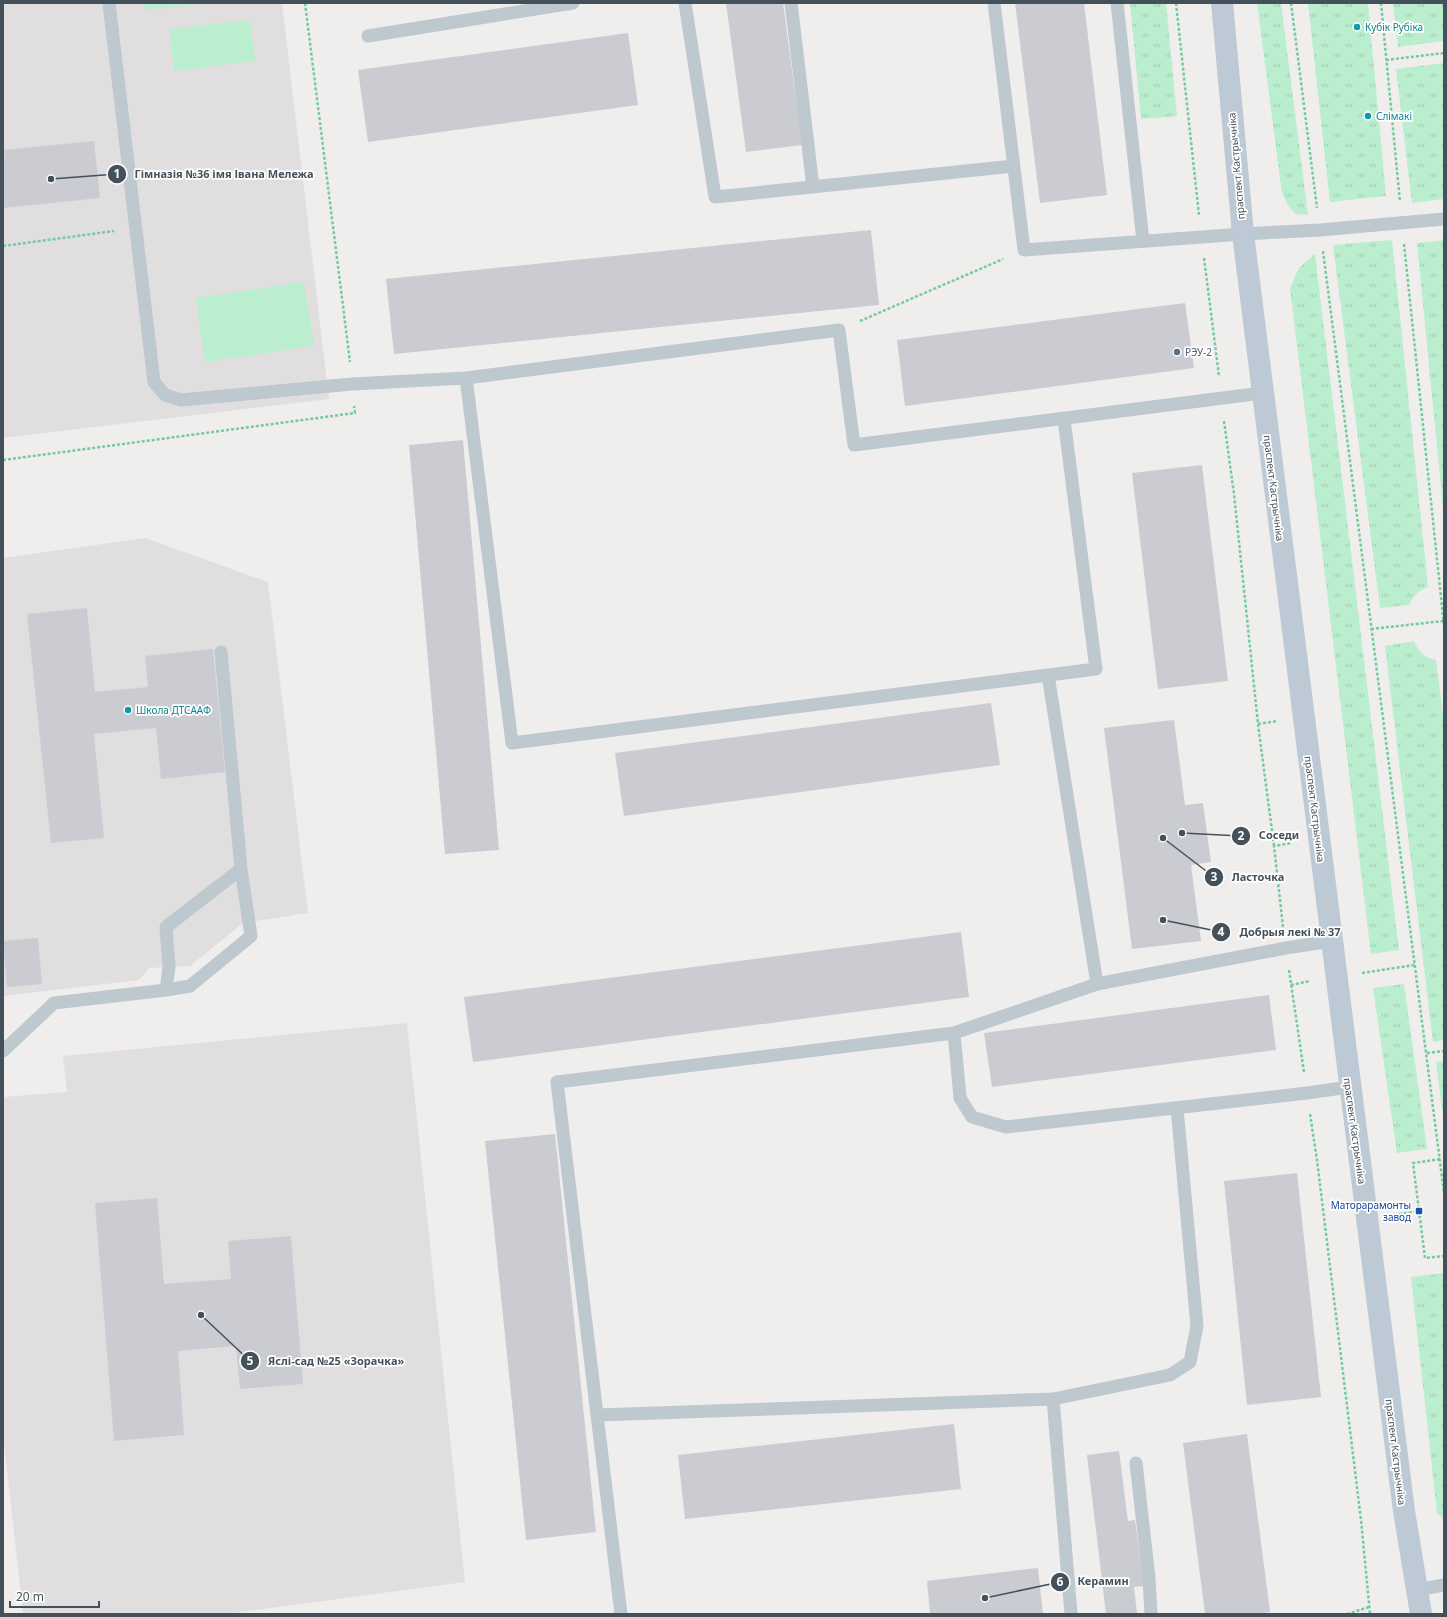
<svg xmlns="http://www.w3.org/2000/svg" width="1447" height="1617" viewBox="0 0 1447 1617" font-family="'Noto Sans',sans-serif">
<defs>
<pattern id="grass-tufts" width="24" height="20" patternUnits="userSpaceOnUse"><rect width="24" height="20" fill="#baeece"/><path d="M3 7l-1-3M5 7V3M7 7l1-3M15 17l-1-3M17 17v-4M19 17l1-3" fill="none" stroke="#a1ceb3"/></pattern>
</defs>
<rect width="100%" height="100%" fill="#f0eded"/>
<path fill="#e1dedf" d="M3 3H282L329 399 3 438Z
M145 538 268 582 308 913 243 923 190 966 149 968 139 980 3 996V558Z
M407 1023 465 1582 225 1614H23L3 1434V1097L67 1092 63 1056Z"/>
<path fill="url(#grass-tufts)" d="M1130 3H1166L1177 116 1141 119Z
M1257 3H1281L1308 215 1296 214 1289 207 1282 193Z
M1308 3H1368L1386 196 1330 202Z
M1393 3H1444V41L1398 47Z
M1444 63V199L1412 203 1396 69Z
M1392 240 1428 587C1418 590 1414 595 1409 605L1380 608 1333 245Z
M1444 240V518L1417 243Z
M1315 254 1399 950 1371 954 1290 288 1299 268Z
M1414 641C1419 653 1424 657 1436 660L1444 721V1040L1433 1042 1385 646Z
M1404 984 1427 1149 1397 1153 1373 988Z
M1444 1061V1124L1436 1062Z
M1444 1273V1519L1437 1513 1411 1277Z"/>
<path fill="#baeece" d="M144 3H204L145 10Z
M250 20 255 61 174 71 170 29Z
M304 282 314 346 205 362 196 298Z"/>
<path fill="#caccd2" d="M726 3H783L802 145 746 152Z
M1015 3H1084L1107 195 1040 203Z
M628 33 638 105 368 142 358 70Z
M94 141 100 198 3 208V160L5 159 4 150Z
M871 230 879 305 394 354 386 279Z
M1185 303 1194 368 905 406 897 340Z
M463 440 499 850 445 854 409 445Z
M1202 465 1228 681 1158 689 1132 473Z
M87 608 95 692 148 687 145 656 213 649 225 772 161 779 156 728 94 734 104 838 51 843 27 614Z
M991 703 1000 765 624 816 615 753Z
M1174 720 1185 805 1203 803 1211 862 1191 865 1201 941 1132 949 1104 728Z
M961 932 969 997 473 1062 464 997Z
M38 938 42 984 7 987 3 941Z
M1269 995 1276 1050 992 1087 984 1033Z
M555 1134 596 1532 526 1540 485 1141Z
M1297 1173 1321 1397 1247 1405 1224 1181Z
M157 1198 164 1284 231 1279 228 1241 291 1236 303 1384 240 1389 236 1346 178 1351 184 1435 114 1441 95 1203Z
M954 1424 961 1489 685 1519 678 1455Z
M1247 1434 1270 1612 1257 1614H1205L1183 1443Z
M1119 1451 1128 1521 1135 1520 1144 1586 1134 1587 1137 1614H1106L1087 1455Z
M1038 1568 1043 1614H930L927 1581Z"/>
<g fill="none" stroke-linecap="round" stroke-linejoin="round">
<path stroke="#72cc9e" stroke-width="2.5" stroke-dasharray="3 2" stroke-linecap="butt" d="M305 3 350 362
M1176 3 1199 215
M1291 3 1317 208
M1381 3 1400 202
M1386 60 1444 53
M1404 244 1444 626
M3 246 114 231
M1323 251 1444 1193
M1204 258 1219 376
M860 321 1003 259
M1224 421 1234 494 1258 724 1278 721
M3 460 355 413 354 406
M1371 629 1443 621
M1258 724 1274 846
M1283 927 1274 846 1292 843
M1289 970 1304 1072
M1362 973 1415 965
M1291 985 1310 981
M1427 1053 1444 1051
M1310 1114 1317 1160 1361 1520 1370 1614
M1440 1159 1413 1163 1425 1258 1444 1256
M1394 1215 1419 1211
M1347 1614 1369 1607"/>
<path stroke="#bdc8cf" stroke-width="13" d="M109 3 154 382 165 395 181 400 352 384 466 378
M685 3 715 197 1014 166
M791 3 813 187
M994 3 1024 250 1243 234 1320 230 1444 219
M1117 3 1143 241
M368 36 573 3
M1064 419 1096 669 512 743 466 378 839 330 854 445 1262 393
M1048 675 1097 984
M166 990 190 986 251 936 241 869
M954 1033 1097 984 1286 948 1331 941
M3 1051 54 1003 166 990 169 967 166 927 241 869 221 652
M597 1415 1053 1399
M1136 1463 1149 1578 1151 1614
M1417 1590 1444 1585
M621 1614 557 1082 954 1033 960 1098 972 1117 1006 1127 1307 1093 1349 1087
M1071 1614 1053 1399 1170 1375 1190 1362 1197 1326 1177 1108"/>
<path stroke="#bdc9d4" stroke-width="22" d="M1222 3 1243 234 1404 1511 1421 1614"/>
</g>
<g fill="#0f9aa8" stroke="#fff" stroke-width="1.5">
<circle cx="1357" cy="27" r="4"/>
<circle cx="1368" cy="116" r="4"/>
<circle cx="128" cy="710" r="4"/>
</g>
<circle fill="#5c6f8a" stroke="#fff" stroke-width="1.5" cx="1177" cy="352" r="4"/>
<rect fill="#1a4fb4" stroke="#fff" stroke-width="1.5" x="1415" y="1207" width="8" height="8" rx="2"/>
<g text-anchor="middle" stroke-width="3.5" stroke-linejoin="round" paint-order="stroke">
<g font-size="10" fill="#0d838f" stroke="#fff" text-anchor="start">
<text x="1365" y="31">Кубік Рубіка</text>
<text x="1376" y="120">Слімакі</text>
<text x="136" y="714">Школа ДТСААФ</text>
</g>
<g font-size="10" fill="#45515a" stroke="#fff">
<text transform="translate(1236 166) rotate(-95)" y="4">праспект Кастрычніка</text>
<text transform="translate(1274 488) rotate(83)" y="4">праспект Кастрычніка</text>
<text transform="translate(1315 809) rotate(83)" y="4">праспект Кастрычніка</text>
<text transform="translate(1355 1131) rotate(82)" y="4">праспект Кастрычніка</text>
<text transform="translate(1396 1452) rotate(83)" y="4">праспект Кастрычніка</text>
</g>
<g font-size="10" fill="#4e5e75" stroke="#fff" text-anchor="start">
<text x="1185" y="356">РЭУ-2</text>
</g>
<g font-size="10" fill="#164399" stroke="#fff" text-anchor="end">
<text x="1411" y="1209">Маторарамонты<tspan x="1411" dy="12">завод</tspan></text>
</g>
</g>
<path fill="none" stroke="#45515a" stroke-width="1.5" d="M51 179L117 174M1182 833L1241 836M1163 838L1214 877M1163 920L1221 932M201 1315L250 1361M985 1598L1060 1582"/>
<g fill="#45515a" stroke="#fff" stroke-width="1.5">
<circle cx="51" cy="179" r="4"/>
<circle cx="1182" cy="833" r="4"/>
<circle cx="1163" cy="838" r="4"/>
<circle cx="1163" cy="920" r="4"/>
<circle cx="201" cy="1315" r="4"/>
<circle cx="985" cy="1598" r="4"/>
<circle cx="117" cy="174" r="10"/>
<circle cx="1241" cy="836" r="10"/>
<circle cx="1214" cy="877" r="10"/>
<circle cx="1221" cy="932" r="10"/>
<circle cx="250" cy="1361" r="10"/>
<circle cx="1060" cy="1582" r="10"/>
</g>
<g font-size="12" text-anchor="middle" font-weight="bold" fill="#fff">
<text x="117" y="178">1</text>
<text x="1241" y="840">2</text>
<text x="1214" y="881">3</text>
<text x="1221" y="936">4</text>
<text x="250" y="1365">5</text>
<text x="1060" y="1586">6</text>
</g>
<g font-size="11" text-anchor="middle" font-weight="bold" fill="#45515a" stroke="#fff" stroke-width="3.5" stroke-linejoin="round" paint-order="stroke">
<text x="224" y="178">Гімназія №36 імя Івана Мележа</text>
<text x="1279" y="839">Соседи</text>
<text x="1258" y="881">Ласточка</text>
<text x="1290" y="936">Добрыя лекі № 37</text>
<text x="336" y="1365">Яслі-сад №25 «Зорачка»</text>
<text x="1103" y="1585">Керамин</text>
</g>
<rect width="1447" height="1617" fill="none" stroke="#45515a" stroke-width="8"/>
<path d="M10 1601v6h89v-6" fill="none" stroke="#45515a" stroke-width="2"/>
<text x="16" y="1601" font-size="12" fill="#45515a" stroke="#ffffff" stroke-width="3" paint-order="stroke">20 m</text>
</svg>
